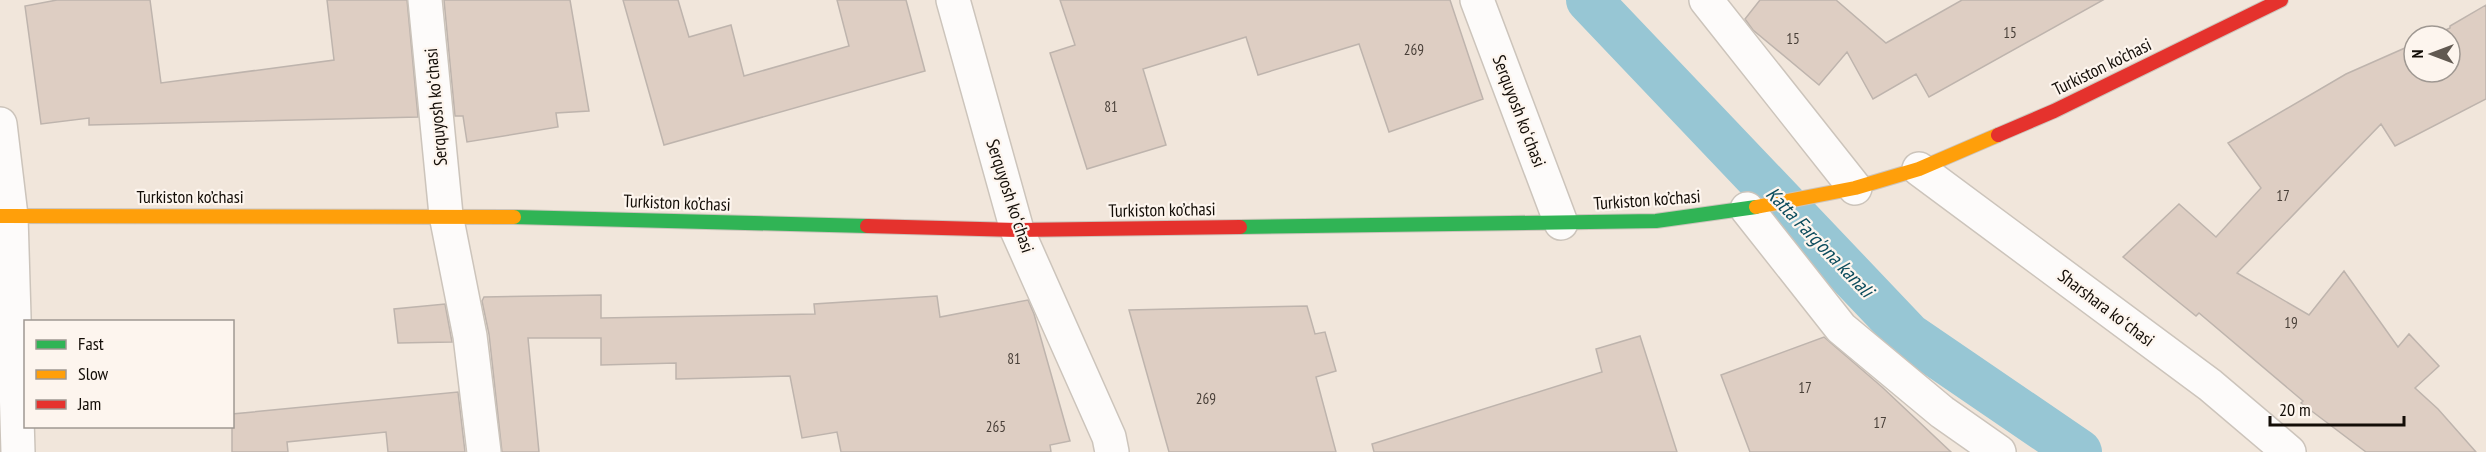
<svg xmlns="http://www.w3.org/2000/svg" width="2486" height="452" viewBox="0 0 2486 452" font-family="'PT Sans Narrow',sans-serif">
<rect width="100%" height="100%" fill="#f1e6db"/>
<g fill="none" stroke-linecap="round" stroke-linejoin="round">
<path stroke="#97c6d4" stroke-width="46" d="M1589 0 1909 336 2079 452"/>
</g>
<path fill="#decec3" stroke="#beb4ad" stroke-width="1.5" d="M57 0H150L161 83 334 60 327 0H407L418 117 89 125V118L41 124 25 6Z
M444 0H570L589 111 556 113 558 127 467 142 463 116H455Z
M623 0H678L689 37 731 25 744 76 849 46 837 0H906L925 71 664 145Z
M1060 0H1450L1483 99 1389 132 1359 44 1258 75 1246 37 1143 69 1166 145 1087 169 1050 53 1075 45Z
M1760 0H1836L1886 43 1962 0H2103L1929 97 1916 74 1873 99 1847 52 1819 85 1753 30 1745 19Z
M2486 5V99L2395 146 2381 124 2237 273 2309 315 2344 271 2398 347 2409 334 2439 366 2415 388 2438 409 2476 452H2366L2301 403 2303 401 2199 313 2196 316 2123 257 2179 204 2216 237 2261 188 2228 143 2346 74 2414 44V72H2450V36H2432L2450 28V26Z
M601 295V318L815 314 814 304 937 296 940 317 1028 300 1034 314 1070 441 1050 445 1051 452H841L837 432 802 438 790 376 676 379V363L601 365V338H528L539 452H502L489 334 482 301 484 297Z
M445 304 452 342 398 343 394 309Z
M1307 306 1315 334 1325 332 1336 371 1316 377 1336 452H1169L1129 310Z
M1640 336 1677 452H1374L1372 444 1602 372 1596 349Z
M1824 337 1882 387 1951 452H1750L1721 375Z
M458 392 465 452H388L386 432 287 442 288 452H232V414Z"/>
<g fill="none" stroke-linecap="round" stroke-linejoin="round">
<defs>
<path id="street" d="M425 0 446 215 470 336 484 452
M953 0 1017 230 1109 437 1112 452
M1477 0 1561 223
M1706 0 1855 188
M0 124 11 216 18 452
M1919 169 2210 385 2289 452
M1747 209 1841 328 1942 412 1999 452"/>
<path id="fast" d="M514 217 867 226
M1240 227 1656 221 1756 207"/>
<path id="slow" d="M1756 207 1855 188 1919 169 1998 135
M0 216 514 217"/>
<path id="jam" d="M1998 135 2054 111 2281 0
M867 226 1017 230 1240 227"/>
</defs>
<use href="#street" stroke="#ccc4bb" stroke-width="36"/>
<use href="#fast" stroke="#ccc4bb" stroke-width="16"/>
<use href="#slow" stroke="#ccc4bb" stroke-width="16"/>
<use href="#jam" stroke="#ccc4bb" stroke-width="16"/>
<use href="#street" stroke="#fdfbfa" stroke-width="33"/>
<use href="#fast" stroke="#30b455" stroke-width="14"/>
<use href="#slow" stroke="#ff9f0a" stroke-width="14"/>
<use href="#jam" stroke="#e5322d" stroke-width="14"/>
</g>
<g text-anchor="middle" stroke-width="4.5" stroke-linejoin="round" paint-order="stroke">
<g font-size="15" fill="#483f38">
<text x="2010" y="38">15</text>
<text x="1793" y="44">15</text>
<text x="1414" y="55">269</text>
<text x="1111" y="112">81</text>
<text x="2283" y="201">17</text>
<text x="2291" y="328">19</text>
<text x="1014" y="364">81</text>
<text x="1805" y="393">17</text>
<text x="1206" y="404">269</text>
<text x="1880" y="428">17</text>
<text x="996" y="432">265</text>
</g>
<g font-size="18" fill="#130d07" stroke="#fdf5ee">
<text transform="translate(2102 67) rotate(-26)" y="6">Turkiston ko’chasi</text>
<text transform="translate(436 107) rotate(-95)" y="6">Serquyosh koʻchasi</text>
<text transform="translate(1519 111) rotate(69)" y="6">Serquyosh koʻchasi</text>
<text transform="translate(1010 196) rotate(72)" y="6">Serquyosh koʻchasi</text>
<text x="190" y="203">Turkiston ko’chasi</text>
<text transform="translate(1647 200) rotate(-4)" y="6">Turkiston ko’chasi</text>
<text transform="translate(677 203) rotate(2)" y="6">Turkiston ko’chasi</text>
<text transform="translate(1162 210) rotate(-1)" y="6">Turkiston ko’chasi</text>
<text transform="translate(2106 308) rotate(37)" y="6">Sharshara koʻchasi</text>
</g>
<g font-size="20" font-style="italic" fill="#0c4c5d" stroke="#fdf5ee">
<text transform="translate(1820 242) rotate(46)" y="7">Katta Farg'ona kanali</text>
</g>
</g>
<rect x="24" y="320" width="210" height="108" fill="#fdf5ee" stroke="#9f9892" stroke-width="1.5"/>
<rect x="36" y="340" width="30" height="9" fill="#30b455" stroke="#9f9892" stroke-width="1.5"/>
<text x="78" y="350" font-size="18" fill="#130d07">Fast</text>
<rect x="36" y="370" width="30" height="9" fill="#ff9f0a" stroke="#9f9892" stroke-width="1.5"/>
<text x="78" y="380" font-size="18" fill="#130d07">Slow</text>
<rect x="36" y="400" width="30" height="9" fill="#e5322d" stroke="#9f9892" stroke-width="1.5"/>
<text x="78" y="410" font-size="18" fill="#130d07">Jam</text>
<g transform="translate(2432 54) rotate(270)"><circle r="28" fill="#fdf5ee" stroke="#9f9892" stroke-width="1.5"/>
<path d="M0-4.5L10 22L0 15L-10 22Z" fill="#615951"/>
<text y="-9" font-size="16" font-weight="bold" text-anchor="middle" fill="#130d07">N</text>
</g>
<path d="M2270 416v9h134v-9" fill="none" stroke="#130d07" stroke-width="3"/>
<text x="2279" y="416" font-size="18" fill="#130d07" stroke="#fdf5ee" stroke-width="4.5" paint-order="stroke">20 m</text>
</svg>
